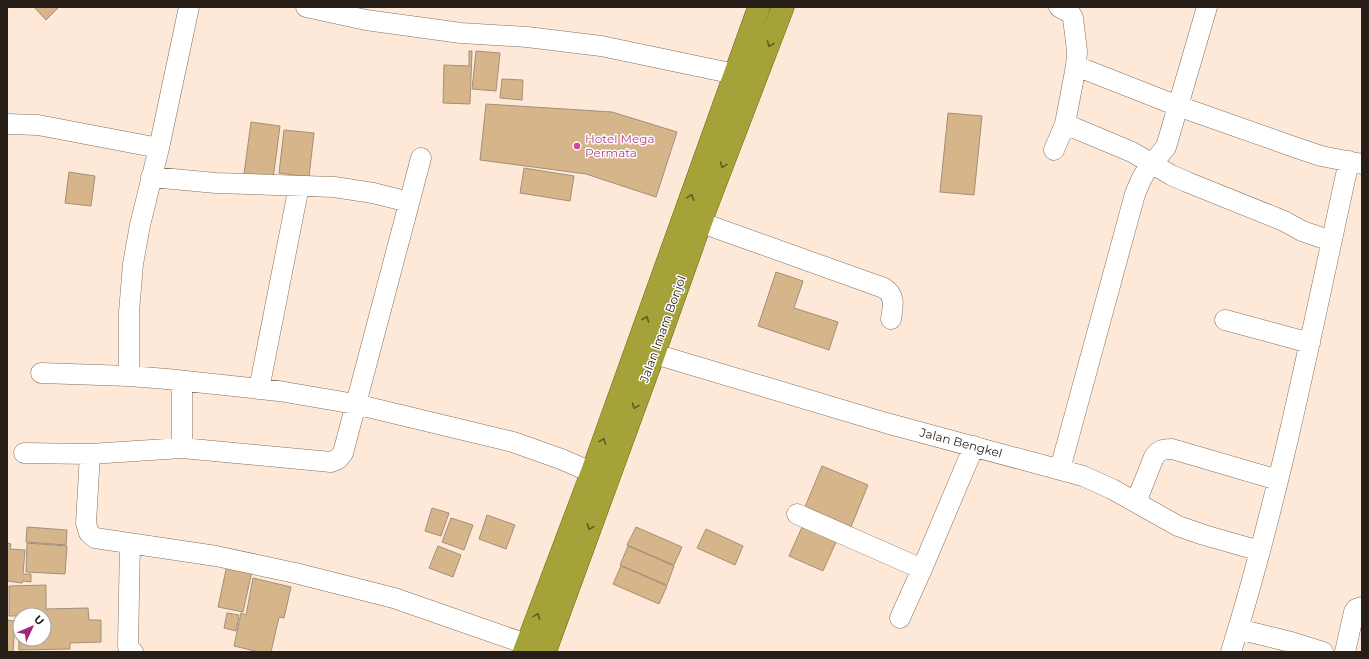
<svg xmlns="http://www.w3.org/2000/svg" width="1369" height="659" viewBox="0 0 1369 659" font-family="Montserrat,sans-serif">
<rect width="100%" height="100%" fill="#fee9d9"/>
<path fill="#d7b58b" stroke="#a28f78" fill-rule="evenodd" d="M34 7H59L46 20Z
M469 51H472L470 104 443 103 444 65 469 66Z
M476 51 500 53 496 91 472 89Z
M502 79 523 80 522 100 500 98Z
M486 104 612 112 677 132 656 197 586 174 480 160Z
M948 113 982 116 974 195 940 192Z
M251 122 280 126 273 179 244 174Z
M284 130 314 133 309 177 279 173Z
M524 168 574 176 570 201 520 193Z
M69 172 95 176 91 206 65 203Z
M776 272 803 281 794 308 838 322 829 350 758 326Z
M822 466 868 485 851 527 805 507Z
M432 508 449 513 441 536 425 531Z
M487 515 515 525 506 549 479 539Z
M451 518 473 525 464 550 442 542Z
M803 525 837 540 823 571 789 556Z
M27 527 67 530 66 545 26 542Z
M636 527 682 547 674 565 627 545Z
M706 529 743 546 735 565 697 548Z
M7 543 11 544 10 549 25 550 23 574H31V582L23 581 22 583 7 581V585Z
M27 543 67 546 65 574 26 572Z
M438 546 461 555 453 577 429 568Z
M628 546 674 566 667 585 620 565Z
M227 565 252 571 243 612 218 607Z
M621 566 667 586 659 604 613 584Z
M253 578 291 587 284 618 279 617 271 652H259L234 646 241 613 246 615Z
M46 585V609L88 608 89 620H101V642L70 643V649L19 650 18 616H9V586ZM20 615H44V639H20Z
M227 613 239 615 236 631 224 628Z
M7 620 15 621 13 652H7Z"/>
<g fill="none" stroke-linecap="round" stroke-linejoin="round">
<defs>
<path id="minor" d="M306 7 366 20 461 33 527 37 601 46 735 74
M1076 66 1178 106 1297 148 1321 156 1362 164
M7 124 38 125 159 148
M1065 124 1132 152 1171 175 1187 182 1284 221 1302 231 1331 241
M1054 150 1065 124 1076 66 1077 51 1073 18 1070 13 1059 7
M151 177 216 183 334 187 373 193 409 202
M685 217 884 288C896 296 893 306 891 319
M1225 320 1310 343
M638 349 886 423 1083 476 1112 489 1178 526 1204 535 1260 551
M41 373 129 376 167 379 279 391 355 404 513 442 561 459 607 479
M129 376V312L133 264 140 225 159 148 189 7
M259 389 299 186
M182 448V381
M24 453 90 454 182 448 331 462 338 459 343 453 421 158
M90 454 86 523 89 533 95 538 216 556 295 573 394 598 526 644
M1060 469 1135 194 1141 180 1146 171 1166 147 1207 7
M1136 502 1154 457C1159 450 1163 449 1172 449L1278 480
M797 514 922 569
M130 543 128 646 130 651 133 652
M900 618 922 569 974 446
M1238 629 1291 642 1323 652
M1231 652C1281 491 1313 325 1349 161
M1345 652 1354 612 1356 609 1362 607"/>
<path id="trunk" d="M524 652 592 472 759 7
M545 652 654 354 706 208 783 7"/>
</defs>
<use href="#minor" stroke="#856f5d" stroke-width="21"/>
<use href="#trunk" stroke="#6a650d" stroke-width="23"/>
<use href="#minor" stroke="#fff" stroke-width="20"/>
<use href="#trunk" stroke="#a4a238" stroke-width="22"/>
</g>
<defs><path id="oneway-chevron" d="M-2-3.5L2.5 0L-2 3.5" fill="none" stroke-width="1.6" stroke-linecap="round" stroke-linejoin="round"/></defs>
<g stroke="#5f5926">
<use href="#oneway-chevron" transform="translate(770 44) rotate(110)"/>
<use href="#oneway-chevron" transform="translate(723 165) rotate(111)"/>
<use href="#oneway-chevron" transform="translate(691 197) rotate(-70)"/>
<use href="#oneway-chevron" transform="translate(646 319) rotate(-70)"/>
<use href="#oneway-chevron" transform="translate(635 406) rotate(110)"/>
<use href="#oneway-chevron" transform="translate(603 441) rotate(-70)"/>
<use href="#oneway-chevron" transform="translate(590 527) rotate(111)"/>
<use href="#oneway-chevron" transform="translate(537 616) rotate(-69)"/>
</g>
<circle fill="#d1479c" stroke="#fff" stroke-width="1.5" cx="577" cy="146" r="4"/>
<g text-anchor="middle" stroke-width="3" stroke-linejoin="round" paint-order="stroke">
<g font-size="12" fill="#b23c85" stroke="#fff" text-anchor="start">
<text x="585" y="143">Hotel Mega<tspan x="585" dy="14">Permata</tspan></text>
</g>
<g font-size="12" fill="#271e17" stroke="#fff">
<text transform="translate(663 329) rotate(-70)" y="4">Jalan Imam Bonjol</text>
<text transform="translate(961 443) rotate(15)" y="4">Jalan Bengkel</text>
</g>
</g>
<rect width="1369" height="659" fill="none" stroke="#271e17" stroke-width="16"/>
<g transform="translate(32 627) rotate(46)"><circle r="19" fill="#ffffff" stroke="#a9a5a2"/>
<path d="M0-3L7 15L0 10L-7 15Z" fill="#a42678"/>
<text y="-6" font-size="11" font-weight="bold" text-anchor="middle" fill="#271e17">U</text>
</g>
</svg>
